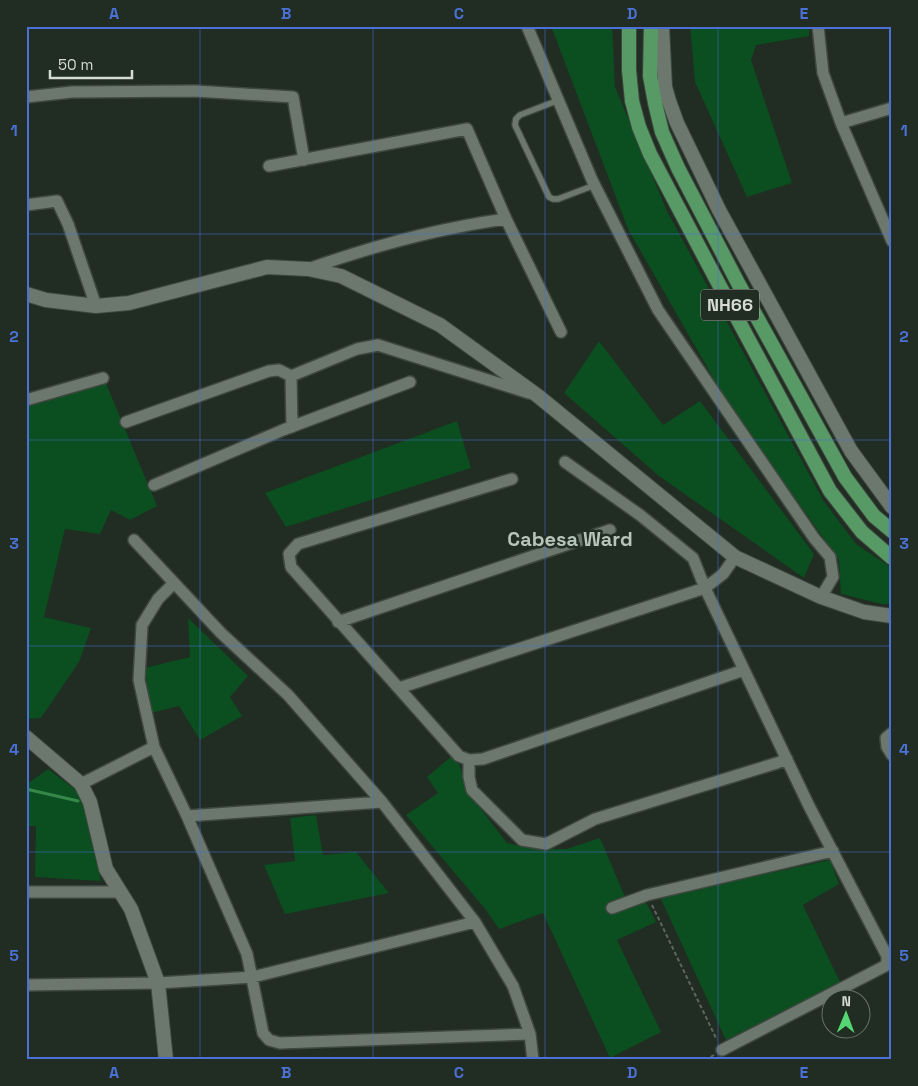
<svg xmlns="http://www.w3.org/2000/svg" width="918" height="1086" viewBox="0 0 918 1086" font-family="'Space Grotesk',sans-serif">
<rect width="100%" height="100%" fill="#212c22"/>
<path fill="#0b4e1f" d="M551 26H612L615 87 667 211 823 500 856 544 892 568V604H882L841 594 839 560 727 402 628 229Z
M690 26H809V36L756 45 751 60 792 183 747 197 695 82Z
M599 341 663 425 700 401 814 554 804 578 659 476 564 393Z
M105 381 157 506 130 520 111 510 100 534 65 529 44 617 91 628 79 662 41 718 26 719V403Z
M457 421 471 468 286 527 265 493Z
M188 618 248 676 230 697 242 716 200 740 179 706 151 713 145 668 190 657Z
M451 757 460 766 467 791 507 843 534 849H567L600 838 625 897 642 894 656 922 617 940 661 1032 610 1058 543 913 499 929 486 910 406 815 438 793 427 777Z
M48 769 84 796 101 881 35 877 36 826H26V780L30 782Z
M316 815 323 855 356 852 389 893 285 914 264 865 295 861 290 818Z
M830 860 839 884 803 905 840 982 726 1040 660 897Z"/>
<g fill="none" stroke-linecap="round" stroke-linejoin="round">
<path stroke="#368849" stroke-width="3" d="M26 789 78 801"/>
<defs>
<path id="service" d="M559 100 520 115 516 119 515 125 549 197 553 199H558L595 185"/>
<path id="minor" d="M527 26 592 180 658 310 814 538 830 557 833 577 821 597
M818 26 823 73 841 123 892 241
M26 97 72 92 195 91 293 97 304 160
M841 123 892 108
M269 166 467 129 506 219C439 228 373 246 308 269
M26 205 57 201 68 224 96 306
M506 219 561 332
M26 400 103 378
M126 422 269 371 279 370 291 376
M292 427 291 376 357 349 378 345 529 393
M565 462 640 515 693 558 705 588 809 806 887 956V962L885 966 722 1050
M512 479 298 544 289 554 291 567 459 756 469 760 483 759 744 670
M154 485 283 430 410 382
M134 540 221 633 288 695 382 802 475 922 513 986 530 1034 533 1060
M174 583 158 599 142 625 139 680 154 747 187 816 247 954 263 1033 269 1040 280 1043 530 1034
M338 622 610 530
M399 688 705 588 723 574 735 557
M892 733 886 738 887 747 892 755
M469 760V777L472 790 522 840 546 844 595 819 777 763 787 759
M81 784 154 747
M187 816 382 802
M26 892H119
M612 908 647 895 833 851
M26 985 158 983 253 977 475 922"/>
<path id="tertiary" d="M662 26 665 87 669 101 677 123 719 210 851 451 892 507
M26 737 81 784 90 802 106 869 131 909 158 983 166 1060"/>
<path id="secondary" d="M26 294 46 300 96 306 129 303 267 267 308 269 341 276 440 325 538 396 735 557 821 597 864 612 892 616"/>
<path id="trunk" d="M629 26V70L632 101 639 127 650 154 715 277 830 491 862 532 892 558
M651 26 650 76 655 103 662 132 678 168 738 283 845 477 874 516 892 531"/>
</defs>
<use href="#service" stroke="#3f4840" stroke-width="8"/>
<use href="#minor" stroke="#3f4840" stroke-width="14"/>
<use href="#tertiary" stroke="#3f4840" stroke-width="16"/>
<use href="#secondary" stroke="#3f4840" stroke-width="16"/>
<use href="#trunk" stroke="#3f4840" stroke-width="16"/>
<path stroke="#5e675f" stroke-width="2" stroke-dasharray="4 2.5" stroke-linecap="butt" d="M652 905 717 1040
M705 1060 714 1055"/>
<use href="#service" stroke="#6c786d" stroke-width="5.5"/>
<use href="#minor" stroke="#6c786d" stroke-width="11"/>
<use href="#tertiary" stroke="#6c786d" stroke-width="14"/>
<use href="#secondary" stroke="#6c786d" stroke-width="14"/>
<use href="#trunk" stroke="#589a65" stroke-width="14"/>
</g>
<path fill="none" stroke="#4b71d7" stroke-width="1" stroke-opacity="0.55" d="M200 26V1060M373 26V1060M545 26V1060M718 26V1060M26 234H892M26 440H892M26 646H892M26 852H892"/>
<g text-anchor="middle" stroke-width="5" stroke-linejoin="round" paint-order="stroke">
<rect fill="#212c22" stroke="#9ea69f" stroke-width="1" x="701" y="289.5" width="58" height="31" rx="4"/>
<g font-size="18" font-weight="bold" fill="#d4dbd5">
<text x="730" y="311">NH66</text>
</g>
<g font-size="20" font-weight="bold" fill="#b7c5b8" stroke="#212c22">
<text x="570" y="546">Cabesa Ward</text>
</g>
</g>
<rect width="918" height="1086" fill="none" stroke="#212c22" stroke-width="55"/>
<g transform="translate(846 1014) rotate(1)"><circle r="24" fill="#212c22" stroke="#69726a"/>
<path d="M0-4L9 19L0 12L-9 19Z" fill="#54d672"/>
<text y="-8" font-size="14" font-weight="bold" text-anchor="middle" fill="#d4dbd5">N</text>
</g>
<path d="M50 70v8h82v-8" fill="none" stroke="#d4dbd5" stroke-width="2.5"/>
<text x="58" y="70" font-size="15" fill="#d4dbd5" stroke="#212c22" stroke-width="4" paint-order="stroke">50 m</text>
<rect x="28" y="28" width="862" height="1030" fill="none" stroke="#4b71d7" stroke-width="2"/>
<g font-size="16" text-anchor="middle" font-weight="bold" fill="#4b71d7">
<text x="114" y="19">A</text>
<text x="286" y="19">B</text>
<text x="459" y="19">C</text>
<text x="632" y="19">D</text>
<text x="804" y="19">E</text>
<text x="14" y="136">1</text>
<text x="904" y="136">1</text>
<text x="14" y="342">2</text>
<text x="904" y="342">2</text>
<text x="14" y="549">3</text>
<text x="904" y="549">3</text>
<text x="14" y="755">4</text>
<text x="904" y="755">4</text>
<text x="14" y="961">5</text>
<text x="904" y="961">5</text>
<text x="114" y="1078">A</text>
<text x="286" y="1078">B</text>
<text x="459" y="1078">C</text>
<text x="632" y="1078">D</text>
<text x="804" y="1078">E</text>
</g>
</svg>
